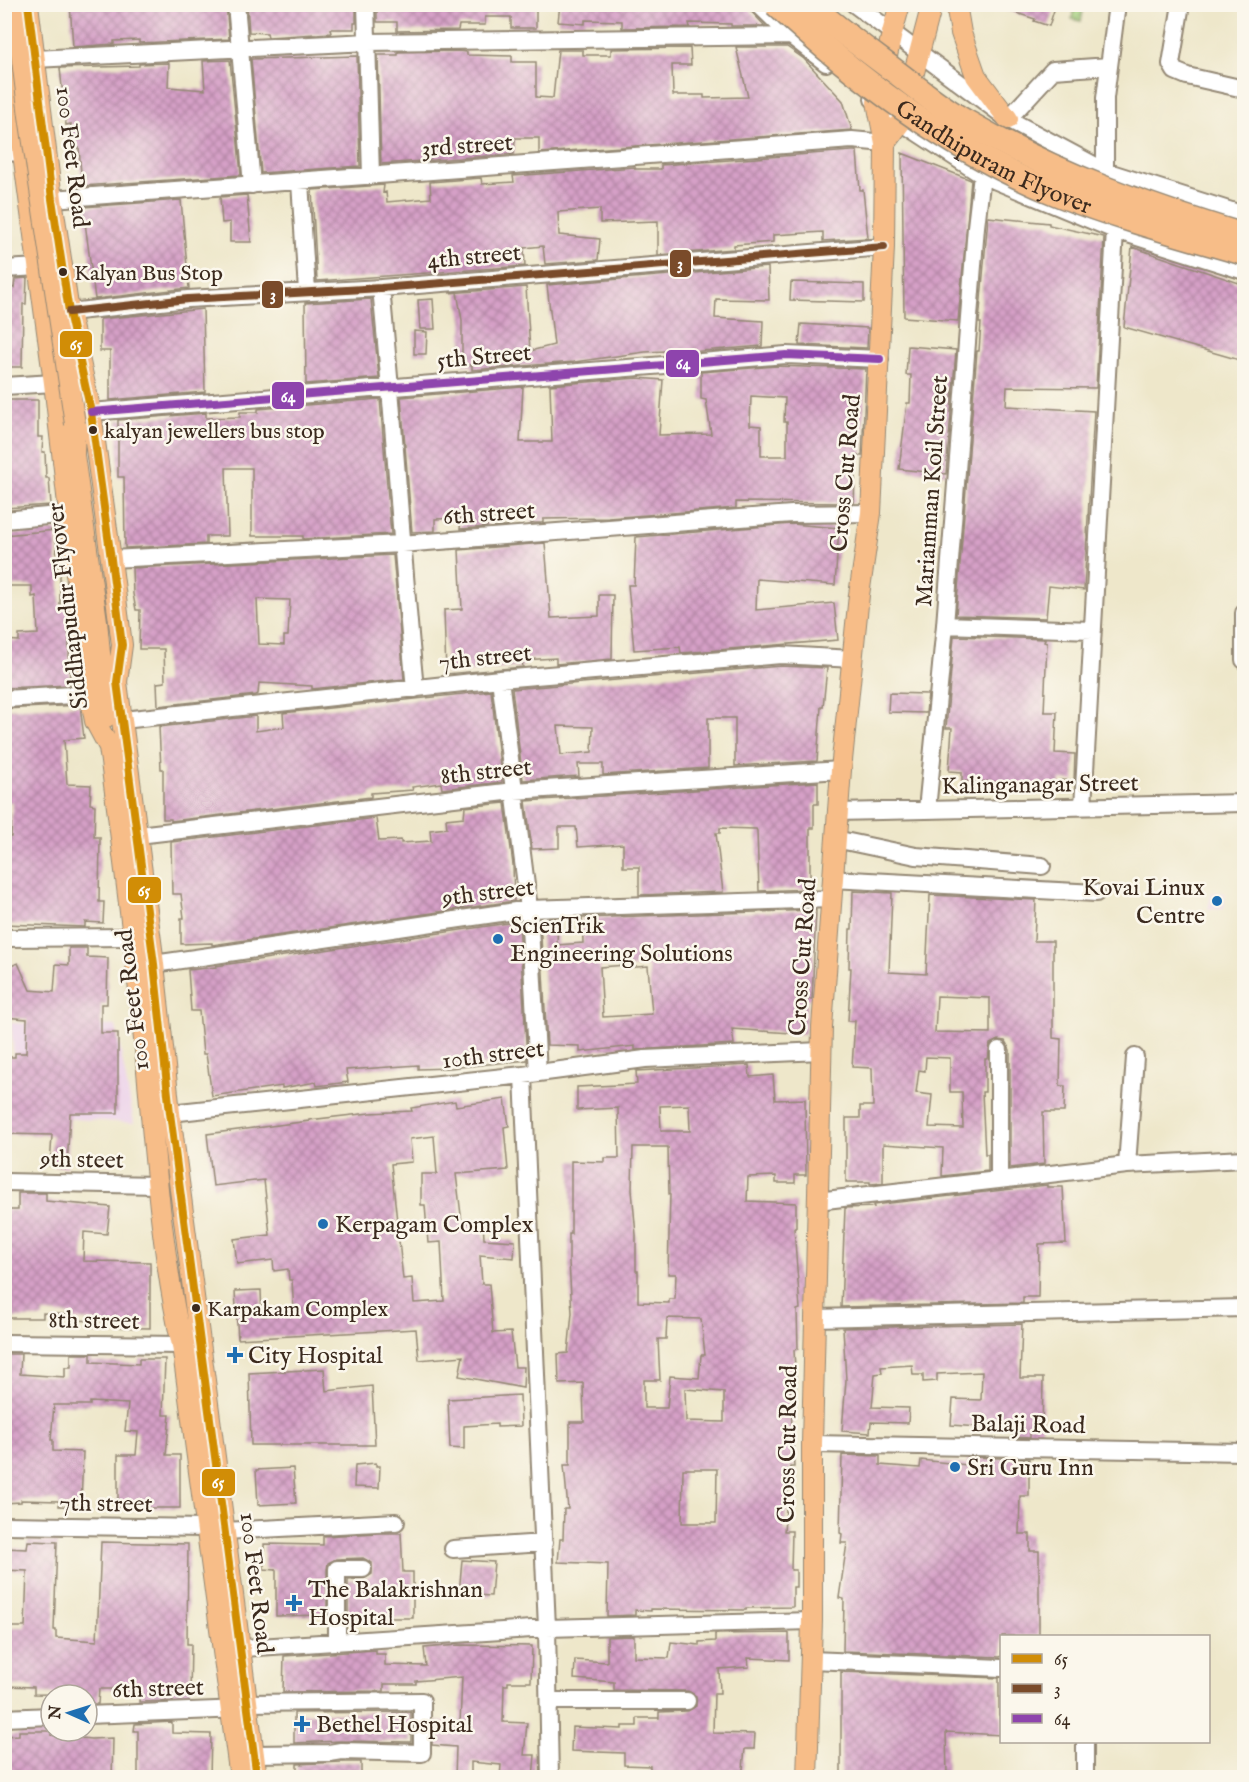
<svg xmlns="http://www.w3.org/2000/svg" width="1249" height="1782" viewBox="0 0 1249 1782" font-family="'IM FELL English',serif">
<defs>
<pattern id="garden-furrows" width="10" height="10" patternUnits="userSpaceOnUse" patternTransform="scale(1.5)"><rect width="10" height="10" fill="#a5d27f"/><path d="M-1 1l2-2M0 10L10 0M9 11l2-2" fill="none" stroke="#8fb46d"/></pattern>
<pattern id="building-cross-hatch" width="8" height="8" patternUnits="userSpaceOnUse" patternTransform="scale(1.5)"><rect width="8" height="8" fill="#d6a0c7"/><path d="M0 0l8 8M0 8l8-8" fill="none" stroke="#af83a1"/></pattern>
</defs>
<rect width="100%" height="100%" fill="#fbf7ec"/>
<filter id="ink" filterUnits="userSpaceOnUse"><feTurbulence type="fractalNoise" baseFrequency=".0167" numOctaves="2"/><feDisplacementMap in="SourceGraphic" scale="12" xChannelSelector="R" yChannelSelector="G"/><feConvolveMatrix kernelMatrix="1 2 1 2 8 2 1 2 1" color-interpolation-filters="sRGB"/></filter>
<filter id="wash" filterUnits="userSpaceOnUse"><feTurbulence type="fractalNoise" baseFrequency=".008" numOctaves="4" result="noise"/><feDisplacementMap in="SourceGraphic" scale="24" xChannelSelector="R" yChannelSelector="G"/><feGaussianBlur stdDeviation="1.35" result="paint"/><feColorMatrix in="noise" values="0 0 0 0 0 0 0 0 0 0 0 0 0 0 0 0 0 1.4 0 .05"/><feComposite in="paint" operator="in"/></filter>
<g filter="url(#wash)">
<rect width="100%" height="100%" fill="#eee7ca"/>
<path fill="#ecd1ea" d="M1212 892 1225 893 1224 909H1208Z
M11 1023 116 1026 134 1123 18 1115Z"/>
<path fill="url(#garden-furrows)" stroke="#707e4e" stroke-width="1.5" d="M1075 5H1084L1081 21 1072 19Z"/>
<g id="blocks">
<path fill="url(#building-cross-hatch)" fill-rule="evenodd" d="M70 4H226L229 39 139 43V40L114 41V44L73 47Z
M247 4 356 5V23H354V29H330L331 33 268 37 267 33 249 32Z
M377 4H536V28H511V17H485V25H459L458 30 397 31V22H377Z
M560 4H744L765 26H731V24L689 23 690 27 622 28V21L585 20V24L558 22Z
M997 4H1056L1049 26 1034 21 1035 19 997 7Z
M736 47H787L804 59 843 101 852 130 539 153V138H515L514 154 381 164 378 55H398V52L458 51 467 52V55L512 56V62H536V97L553 98 558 50H583V55H611V49L690 48 691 65H672L673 95H704V98L748 97Z
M357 56 360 166 261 173 251 59Z
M230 60 241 175 82 186 79 148H71V124L66 125 60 68 139 66V64L169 63 168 87 205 90 203 61Z
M852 151H857L860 190H863L868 238 823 241V232L773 235V242L734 245V249L658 255V221L600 223V209L558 212 559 235 600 239 598 260 545 264 543 246 524 248 525 266 317 281 312 190 384 185 383 193 386 192 387 202 431 198 430 182 481 178 482 184 514 182 513 176 635 167V169H661V165Z
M902 153 971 180 958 321 904 317Z
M247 195 251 242H230V222L222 223 220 197Z
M181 200 189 288 95 299 83 207Z
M988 217 1049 223V225L1104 237 1096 388 1007 387 1006 406 1094 411 1084 590 1049 586 1046 618 956 615 977 351H979L981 323H979Z
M1132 247 1245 285 1243 361 1124 327Z
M768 267 769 300 716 299 715 318 763 321 762 346 665 354V351L645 352 574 362 472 370V365H462V320L457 292 449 293 526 287 530 351 554 345 547 285Z
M27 278 26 304H23L22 367H4V287L14 288 15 279Z
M791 282 864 284V302L790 300Z
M371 299 379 378 306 384 305 303Z
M433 299 435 329H420L418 300Z
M203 309 205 392 110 400V351H100V319Z
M801 324 868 328 867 348 799 345Z
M414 331 427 332 426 354H414Z
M908 346 956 350 946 474 899 469 907 403H910L911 375H906Z
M776 366 866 369 862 456H856L854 503 736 502V508L608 518 543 519V523H531L530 514 488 515 487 527 460 529 461 518 435 519V531L412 532 401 397 523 387 520 442H552L550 385 637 378 663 380 659 435 711 434 706 400 701 399V372ZM751 396 785 398 784 422H787V456H761V426L750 425Z
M380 399 391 534 303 539V536H252V468H226L228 536H206V544L125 548 124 477H118V420L206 413V418L240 417V412H258V409Z
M4 400H38V437H43L42 452H45L46 478H49L51 505 4 508Z
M792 524 839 528 835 585 757 579 756 610 834 603 838 640 681 653 680 647 634 650 628 585H634L636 537Z
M56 530 57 569H60V606L68 605V608L70 685 4 688V640L19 641V635L38 634 36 596 32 597V586H4V535Z
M545 543 551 618 599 616V595H613L612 659 556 664V658L522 660 523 667 446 674 444 610 462 609 459 550Z
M393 555 404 679 312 689V686L259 683 258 694 256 695 158 706 157 683 165 682 164 649H139L140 610H136L133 594 132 568ZM257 599 290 600 288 636H284V645L259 644Z
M954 636 1045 639 1044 642 1047 643 1044 712H1057L1055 753 1075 754 1074 781 1060 780 1059 790 1001 788 1002 782 962 781V772L949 771 952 728H946Z
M781 666 827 668 823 707H821L817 761 735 766V718H708V768L603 775V764H578L579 776 523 780 512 689ZM558 726 593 727 592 752 561 755Z
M491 691 502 782 442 789 441 783 412 787 413 790 371 793V797L171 821V819H163V769H161L159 727 256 716V731L284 727 283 713Z
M889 693 928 694 926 713 888 712Z
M80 705 84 738 64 740 67 784 91 785 90 804 95 805 94 837H100L99 902H104L103 923 85 922V927L4 924V837H11L12 802H4V709Z
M818 782V804H814V828H810V889L759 891 757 831 756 829 720 828V833H716L723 892 639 895V867H623V844L578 847 576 827H559V848L532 849 526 801Z
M505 803 513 865 514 901 212 945V943L181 944V918H184L181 894H172L171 842 376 818 379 841 401 840V843L431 841 430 830 447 828 446 819 464 817 465 807Z
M853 891 892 893 889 972 926 974 930 895 1036 900 1034 941H1053V1038L1061 1039 1060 1086H1065L1064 1112H1043L1044 1164 1010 1168V1050L1005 1041 998 1040 990 1044 988 1059H985V1092H982L985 1154H988V1171L942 1176 943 1148 883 1144V1183L870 1184V1182H846V1118H860V1106H873L872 1068 852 1067 855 1021H848L851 968H849L850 929H852ZM937 996 990 998V1033L935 1032ZM926 1057 950 1058V1092H962L963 1128 929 1127 932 1095 916 1093 919 1070 925 1071Z
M816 910 812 999H807L805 1034 732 1029 734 1044 635 1050V1046L580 1052V1046L547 1045 540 919H558L557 945 583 943 582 918ZM626 965V968L648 966 652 1014 603 1017 600 967Z
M515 922H519L527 1060 450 1068 418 1069V1065L346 1070 348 1082 317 1086 316 1082 282 1088V1086L212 1096 206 1054H203L199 1011H191L188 970 216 967V966Z
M69 948H87V957L108 958 107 1004H101V1033H118V1113H70L67 1167 50 1166 52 1135 4 1134V1057H15V1053H26L27 1019 4 1017V969L18 963 30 990 54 992 56 964 69 965Z
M749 1065 750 1077 773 1075 775 1100 805 1099 806 1175H795V1183H776V1176L748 1177 747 1201 796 1203V1228H794L800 1309 797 1310 798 1349 794 1350 796 1387H790L794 1467H790L784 1531H792L791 1570H796V1587H793V1607L746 1608V1610L651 1609V1611L635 1610V1615L607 1616 608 1564 558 1562 560 1539H563L564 1509H568L564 1465H570V1422H584L583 1383 559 1384 558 1354 568 1353 572 1313 569 1262V1234H571V1161L605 1162V1158H619L618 1108 577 1110V1087L637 1084 636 1071ZM689 1105 690 1131H661L660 1106ZM633 1147H668L669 1194H670L668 1274H676L675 1299H669V1303L638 1302V1271H636V1235L632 1190ZM667 1318 701 1319 705 1355H701L699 1378 670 1376 667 1408H644V1380H660L658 1339H666ZM685 1389 724 1392V1422L686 1421ZM683 1469H717L716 1523H682Z
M505 1099 509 1126 504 1127 508 1170 456 1174 462 1223 483 1221 484 1239 515 1241 514 1258 480 1255 482 1284H489L493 1333 511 1332 515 1367H524L523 1388 459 1376 463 1356 419 1360 416 1329 238 1339 235 1291 261 1290 262 1316 294 1314 292 1280H289L288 1269 274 1271 273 1260 237 1264 234 1239 270 1235 264 1180 213 1186 207 1134 309 1121V1120L370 1113 412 1111 411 1108 455 1101 456 1106ZM434 1136 437 1174H421V1205H425L428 1243 441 1242 444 1301 414 1303 412 1278 403 1279 391 1164 412 1162 410 1139Z
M1047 1185V1187H1063L1066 1243 1039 1244 1038 1297H1023V1303L841 1307 845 1208 874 1207 873 1205Z
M18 1193H46V1201L110 1207 107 1234 84 1232 83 1261 150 1262V1328L95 1327 96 1321 73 1320V1315L43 1313V1318H4V1210H18Z
M1022 1324 1020 1378H1043L1042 1433H1030V1438L1013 1437V1426L979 1425V1427L951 1425 953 1399 981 1400 982 1372 937 1374V1381L923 1382V1375H913L912 1365 881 1367 882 1373 875 1374 872 1407 909 1408 908 1423 871 1422 870 1433 842 1431 846 1380 843 1328Z
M4 1354H21L20 1374 65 1377V1367H71V1354H91V1362L139 1364V1359H165L163 1415H170L166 1455H180V1508H118V1455H136L138 1432 125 1431 128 1404 90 1402V1405H54L51 1440H53V1451L83 1452 81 1507 59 1506V1501L21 1500V1502L4 1503Z
M324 1369 326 1391 372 1386 375 1445H251L249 1373Z
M520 1395 521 1426 497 1427V1424L464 1426V1449L450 1448 448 1399Z
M842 1455 880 1456V1465L920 1468 921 1460 967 1465V1457L1029 1459V1496H1020L1019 1534H1030V1551H1039V1636H1002V1656L1000 1657 843 1651 844 1599 839 1598 847 1543H841L842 1534 840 1533Z
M376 1463V1466H380L379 1488 354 1487 355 1465Z
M293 1468 296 1503 258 1505 256 1470Z
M378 1533H401L403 1572H413V1618H354V1615H348V1580L364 1579 372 1574V1563L363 1558 336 1559 328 1563 327 1569V1615L276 1616V1570L264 1569V1544L323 1545V1536Z
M28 1541 57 1542 54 1630H56V1638L97 1641 101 1542 188 1544 187 1644H191L190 1695 173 1694V1701L139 1702 140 1689H99L98 1704H87V1695L34 1694V1687L6 1686 4 1627H25L27 1571 4 1570V1548L27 1549Z
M462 1560 494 1562 491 1596 459 1594Z
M789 1633V1660L748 1658 749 1667 719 1669 720 1693H714L713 1733 755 1734 754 1749H745L742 1778H650V1766L624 1765V1753L571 1751 572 1727 622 1729V1726H637V1718H659V1712L688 1711 696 1706V1696L688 1691 614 1690V1682L574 1679 575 1660 607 1662V1637L634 1636V1657L669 1658 671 1642 699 1645V1642L715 1641V1634Z
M458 1645 532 1646 531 1682H508V1685H504L503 1722 527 1723 524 1755H535L533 1778H500L501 1765 471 1762V1778H455L456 1747 432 1745V1721L460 1724 462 1677 416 1681V1684H384V1691L283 1692 284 1656 376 1650V1654H385V1665L426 1666 424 1648Z
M841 1672 999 1678V1715H1002V1735L946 1732 947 1775 934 1776 935 1778H841Z
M411 1712V1742L341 1741 294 1743V1713Z
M172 1722V1733L211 1734 210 1778H138V1731H134L135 1724Z
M19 1731H52L51 1735 91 1739 113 1738 112 1778H4V1736L19 1735Z
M342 1762H361V1778H297V1764Z"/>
</g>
</g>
<g filter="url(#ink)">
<use href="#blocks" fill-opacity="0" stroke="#948874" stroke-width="1.5"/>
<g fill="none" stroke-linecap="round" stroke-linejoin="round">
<defs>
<path id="minor" d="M236 4 252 185
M366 4 371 176
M758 4 791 36 826 63
M854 4 1008 119 1051 142 1105 171 1244 215
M1181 4 1171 64 1175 71 1187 76 1244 89
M35 59 368 42 791 36
M873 99 901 122 982 175 1115 230 1244 271
M1008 119 1053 70 1109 66
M4 153 22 152
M1105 171V98L1117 4
M300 182 307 291
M52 199 852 140 885 143
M4 269 39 267
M381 288C394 421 402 555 415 689
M69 312 188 299 381 288 884 247
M4 386 54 383
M91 412 786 355 880 359
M4 520 69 514
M111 559 401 544 792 514 871 513
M1244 613V660
M945 625 1093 630
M500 679 529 909 538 1073
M4 699 90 694
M123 720 500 679 781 655 853 659
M1083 807 1115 230
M927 810 945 625 976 227 982 175
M837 812 1244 803
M138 835 514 791 841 770
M835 839 916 856 1042 866
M832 879 1096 893
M4 938 132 937
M154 964 529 909 831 899
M523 1075 547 1628 550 1778
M170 1113 523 1075 645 1059 821 1051
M1127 1165 1135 1057
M999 1180V1050
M4 1182 158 1185
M817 1201 1127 1165 1244 1159
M815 1318 1244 1308
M4 1343 182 1345
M812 1444 1244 1452
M4 1525 206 1528
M224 1531 396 1522
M453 1549 544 1543
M337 1641V1569H363
M228 1649 547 1628 812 1621
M811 1660 1002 1668
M549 1701H687
M247 1703 422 1701V1753L341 1751 329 1753 254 1754
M87 1715 242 1709
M4 1718 51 1716
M1085 1778V1742"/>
<path id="major" d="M28 4 52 199 69 312 91 412 111 559 122 645 117 682 154 964 170 1113 257 1778
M956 4 961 33 976 76 1008 119
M4 13 54 383 90 694 95 721 109 747C123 851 136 955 146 1060 155 1155 161 1252 182 1345L240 1778
M885 143 901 122 932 4
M75 424 74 455 97 621 106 717
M807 1778 812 1621V1444L822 1027 841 770 859 595 871 513 884 247 885 143 877 102 892 33 900 4"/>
</defs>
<use href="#minor" stroke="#948874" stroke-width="20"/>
<use href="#major" stroke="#948874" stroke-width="22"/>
<use href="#minor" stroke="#fff" stroke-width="16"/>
<use href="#major" stroke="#f7bd88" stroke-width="20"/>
<defs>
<path id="major-bridge" d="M15 4 29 116 75 424"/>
<g id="highway-bridge">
<path id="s1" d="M776 4C856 78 956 154 1058 194 1118 218 1182 235 1244 253"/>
<path d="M809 4C835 27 864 48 892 69 916 87 940 107 966 122 1053 173 1148 207 1244 236"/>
</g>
</defs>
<use href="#major-bridge" stroke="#948874" stroke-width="22" stroke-linecap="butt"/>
<use href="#highway-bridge" stroke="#948874" stroke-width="27" stroke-linecap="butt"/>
<use href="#major-bridge" stroke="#f7bd88" stroke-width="20"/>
<use href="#highway-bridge" stroke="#f7bd88" stroke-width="24"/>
<defs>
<path id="bus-1" d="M28 4 52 199 69 312 91 412 111 559 122 645 117 682 154 964 170 1113 257 1778"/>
<path id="bus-2" d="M69 312 188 299 381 288 884 247"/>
<path id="bus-3" d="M91 412 786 355 880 359"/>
</defs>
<use href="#bus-1" stroke="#fbf7ec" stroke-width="12"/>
<use href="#bus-2" stroke="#fbf7ec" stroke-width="12"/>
<use href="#bus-3" stroke="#fbf7ec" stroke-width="12"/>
<use href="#bus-1" stroke="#d18d06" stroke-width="8"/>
<use href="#bus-2" stroke="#7a4b2a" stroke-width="8"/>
<use href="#bus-3" stroke="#8e44ad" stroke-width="8"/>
</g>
</g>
<g fill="#3b2a1e" stroke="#fbf7ec" stroke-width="2">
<circle cx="63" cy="272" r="5"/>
<circle cx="93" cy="430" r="5"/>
<circle cx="196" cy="1308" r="5"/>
</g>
<g fill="#1f6fb2" stroke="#fbf7ec" stroke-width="2">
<circle cx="1217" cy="901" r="6"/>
<circle cx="498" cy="939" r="6"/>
<circle cx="323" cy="1224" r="6"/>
<path d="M232 1346h6v6h6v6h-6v6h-6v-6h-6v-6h6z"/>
<circle cx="955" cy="1467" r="6"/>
<path d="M291 1594h6v6h6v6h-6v6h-6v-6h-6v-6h6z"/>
<path d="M299 1715h6v6h6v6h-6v6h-6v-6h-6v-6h6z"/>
</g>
<g text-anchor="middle" stroke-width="5" stroke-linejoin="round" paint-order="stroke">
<g font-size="22" fill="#3b2a1e" stroke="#fbf7ec" text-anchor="start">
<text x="74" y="280">Kalyan Bus Stop</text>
<text x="104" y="438">kalyan jewellers bus stop</text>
<text x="207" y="1316">Karpakam Complex</text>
</g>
<g font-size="24" fill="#3b2a1e" stroke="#fbf7ec">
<text transform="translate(467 145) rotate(-4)" y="8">3rd street</text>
<text dy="8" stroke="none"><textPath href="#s1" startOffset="268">Gandhipuram Flyover</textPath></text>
<text transform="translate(73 157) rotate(83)" y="8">100 Feet Road</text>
<text transform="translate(474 256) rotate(-5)" y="8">4th street</text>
<text transform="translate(484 356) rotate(-5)" y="8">5th Street</text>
<text transform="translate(845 473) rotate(-85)" y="8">Cross Cut Road</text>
<text transform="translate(931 491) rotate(-86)" y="8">Mariamman Koil Street</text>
<text transform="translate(489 513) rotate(-4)" y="8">6th street</text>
<text transform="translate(67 606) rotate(-97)" y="8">Siddhapudur Flyover</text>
<text transform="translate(485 657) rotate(-6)" y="8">7th street</text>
<text transform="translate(486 771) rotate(-6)" y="8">8th street</text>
<text transform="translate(1040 784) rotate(-1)" y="8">Kalinganagar Street</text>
<text transform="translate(488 892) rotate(-7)" y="8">9th street</text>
<text transform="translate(802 957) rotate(-86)" y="8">Cross Cut Road</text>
<text transform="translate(132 1000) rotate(-97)" y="8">100 Feet Road</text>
<text transform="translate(493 1054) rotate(-7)" y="8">10th street</text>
<text transform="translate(82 1159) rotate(1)" y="8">9th steet</text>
<text transform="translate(94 1320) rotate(1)" y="8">8th street</text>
<text transform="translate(1028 1424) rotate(1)" y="8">Balaji Road</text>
<text transform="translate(787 1444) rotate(-89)" y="8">Cross Cut Road</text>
<text transform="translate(106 1503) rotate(1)" y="8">7th street</text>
<text transform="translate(257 1583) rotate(83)" y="8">100 Feet Road</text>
<text transform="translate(158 1688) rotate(-2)" y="8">6th street</text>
</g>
<g font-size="24" fill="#3b2a1e" stroke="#fbf7ec" text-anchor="start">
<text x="1205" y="895" text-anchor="end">Kovai Linux<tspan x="1205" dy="28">Centre</tspan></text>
<text x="510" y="933">ScienTrik<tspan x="510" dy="28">Engineering Solutions</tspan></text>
<text x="335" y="1232">Kerpagam Complex</text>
<text x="248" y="1363">City Hospital</text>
<text x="967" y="1475">Sri Guru Inn</text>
<text x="308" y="1597">The Balakrishnan<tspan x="308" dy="28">Hospital</tspan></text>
<text x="316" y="1732">Bethel Hospital</text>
</g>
</g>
<g stroke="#fbf7ec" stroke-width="2">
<rect x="669" y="249" width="23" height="29" rx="6" fill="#7a4b2a"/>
<rect x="261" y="280" width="23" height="29" rx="6" fill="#7a4b2a"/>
<rect x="59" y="330" width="34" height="28" rx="6" fill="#d18d06"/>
<rect x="665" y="349" width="35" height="29" rx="6" fill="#8e44ad"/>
<rect x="271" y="381" width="34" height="29" rx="6" fill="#8e44ad"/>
<rect x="127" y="876" width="35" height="28" rx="6" fill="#d18d06"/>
<rect x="201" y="1468" width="35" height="29" rx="6" fill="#d18d06"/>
</g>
<g font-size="16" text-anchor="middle" font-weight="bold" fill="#fff">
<text x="680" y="269">3</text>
<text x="273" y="300">3</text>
<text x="76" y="350">65</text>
<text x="683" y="369">64</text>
<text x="288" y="402">64</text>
<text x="144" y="896">65</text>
<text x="218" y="1488">65</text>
</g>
<rect width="1249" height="1782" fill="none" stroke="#fbf7ec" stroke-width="24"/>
<rect x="1000" y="1635" width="210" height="108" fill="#fbf7ec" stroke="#aea59a" stroke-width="1.5"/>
<rect x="1012" y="1654" width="30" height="9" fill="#d18d06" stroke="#aea59a" stroke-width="1.5"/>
<text x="1054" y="1665" font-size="18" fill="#3b2a1e">65</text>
<rect x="1012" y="1684" width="30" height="9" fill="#7a4b2a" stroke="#aea59a" stroke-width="1.5"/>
<text x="1054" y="1695" font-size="18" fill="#3b2a1e">3</text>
<rect x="1012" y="1714" width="30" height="9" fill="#8e44ad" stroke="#aea59a" stroke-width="1.5"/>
<text x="1054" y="1725" font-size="18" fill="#3b2a1e">64</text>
<g transform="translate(69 1713) rotate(273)"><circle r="28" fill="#fbf7ec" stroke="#aea59a" stroke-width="1.5"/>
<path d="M0-4.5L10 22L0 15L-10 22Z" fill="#1f6fb2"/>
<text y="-9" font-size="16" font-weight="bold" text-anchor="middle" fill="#3b2a1e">N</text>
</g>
</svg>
